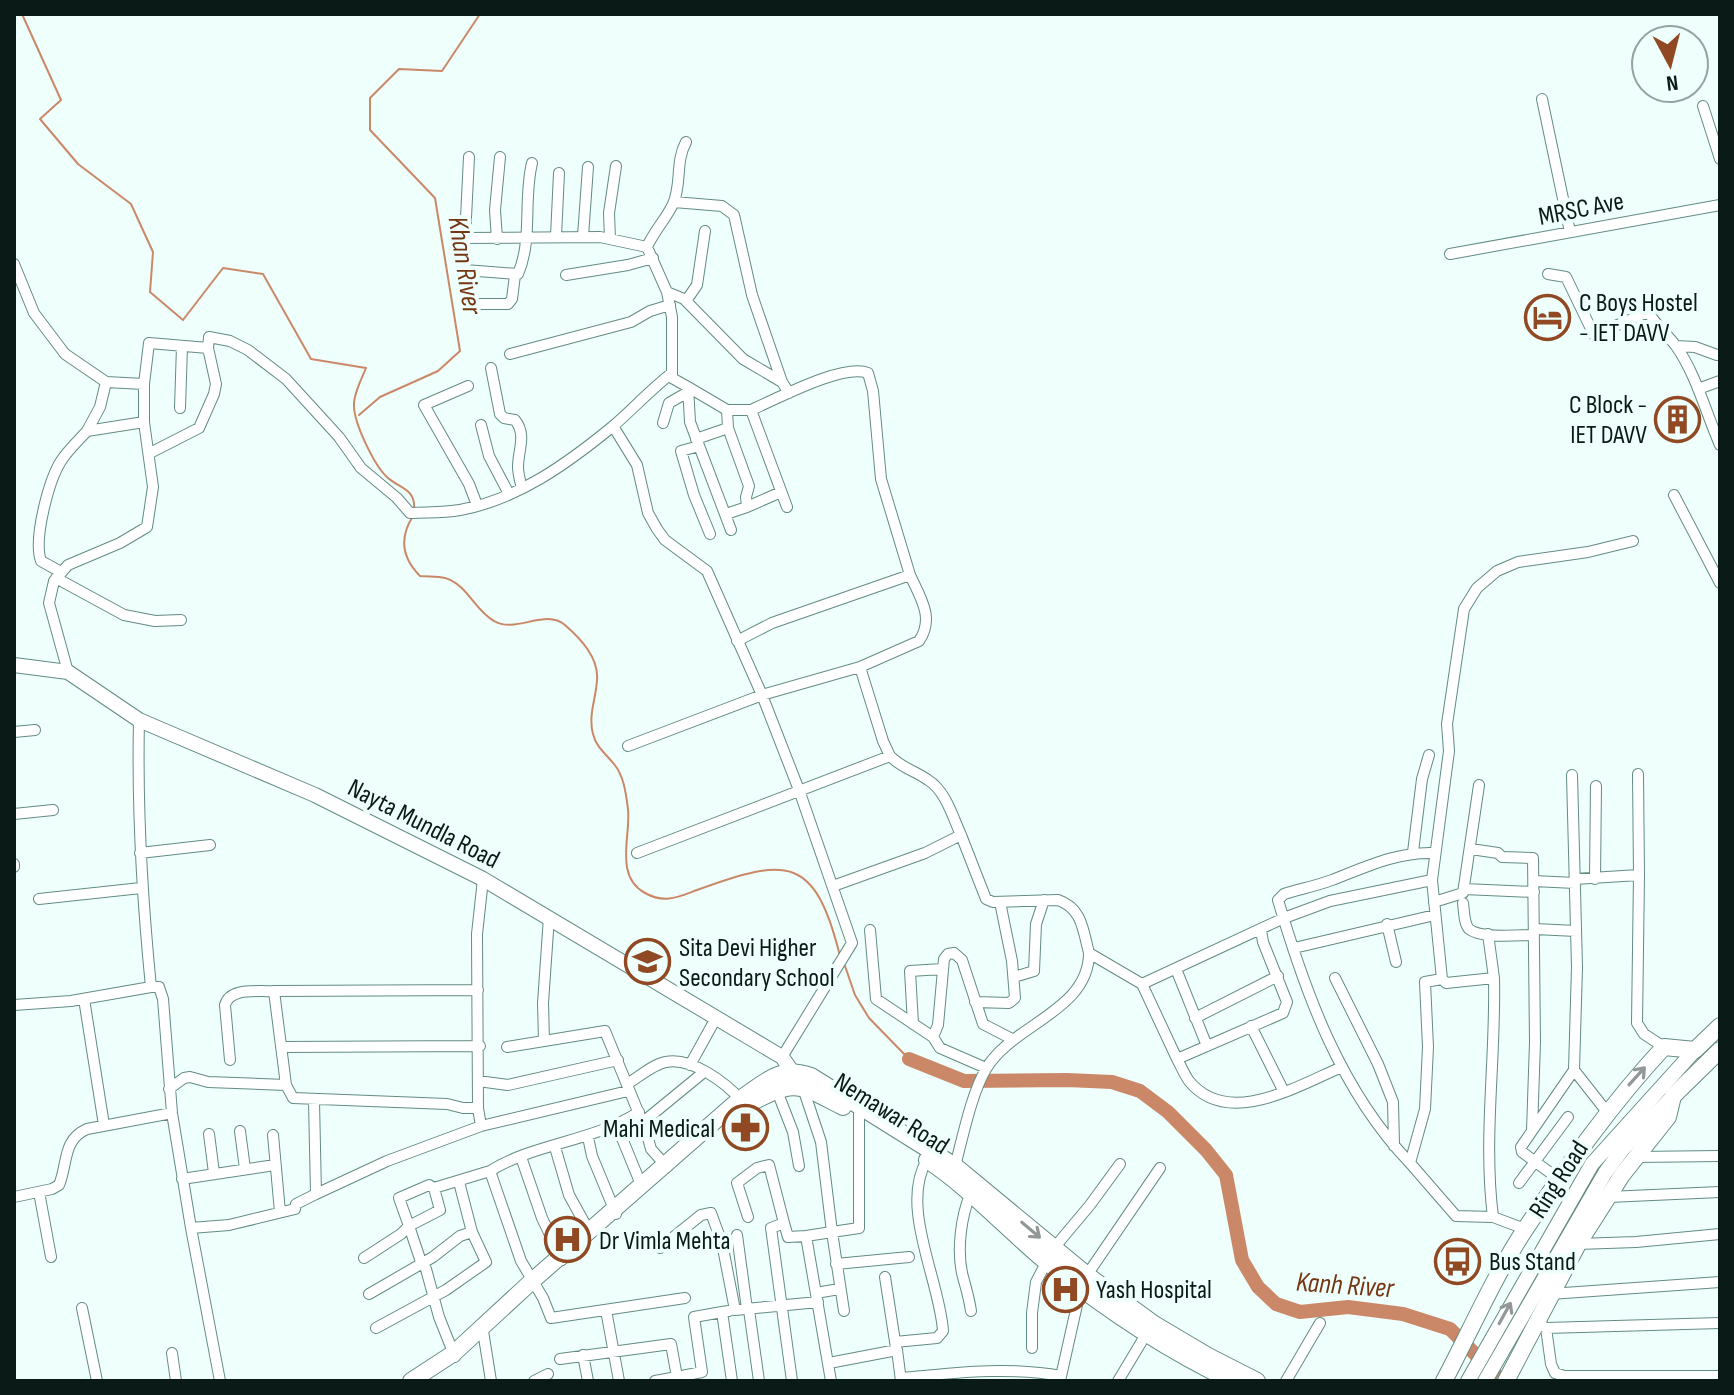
<svg xmlns="http://www.w3.org/2000/svg" width="1734" height="1395" viewBox="0 0 1734 1395" font-family="'Sofia Sans Condensed',sans-serif">
<rect width="100%" height="100%" fill="#eefffc"/>
<g fill="none" stroke-linecap="round" stroke-linejoin="round">
<path stroke="#cb8868" stroke-width="2" d="M22 14 61 100 40 119 78 164 131 204 153 252 150 292 183 320 223 268 263 274 311 359 366 368C362 378 354 393 354 404 353 422 375 467 388 478 401 489 416 489 414 510
M359 415 380 397 438 371 460 351 435 198 370 130V98L399 69 442 71 480 14
M413 516C399 538 402 558 420 576 428 577 437 576 445 578 467 584 475 611 494 621 516 634 545 608 565 625 581 639 599 658 597 680 596 699 588 715 593 734 596 747 606 754 614 764 624 776 626 794 628 809 631 836 614 876 645 893 665 904 678 897 697 890 787 857 815 855 840 956
M845 966 855 995 869 1018 909 1059"/>
<path stroke="#cb8868" stroke-width="14" d="M909 1059 964 1081 1067 1080 1112 1082 1140 1091 1168 1112 1206 1150 1226 1175 1242 1260 1258 1287 1276 1304 1300 1312 1348 1307 1403 1314 1450 1329 1502 1381"/>
<defs>
<path id="minor" d="M1542 99 1570 232
M1703 106 1720 159
M674 202 722 206 734 215 752 295 782 382 789 393
M556 236 559 173
M583 236 588 167
M461 238 600 237 647 247 667 292 672 317V378L688 387 690 422 731 530
M465 238 469 157
M497 239 495 210 500 157
M610 239 609 213 616 166
M647 247C654 231 666 219 673 204 682 184 675 162 686 142
M1450 254 1720 205
M14 264 34 313 65 354 106 382
M465 270 518 274C533 239 523 200 532 163
M1548 274 1566 277 1594 335 1648 312C1656 325 1667 334 1676 346 1696 374 1706 413 1720 445
M566 275 628 265 653 258
M667 292 684 299 743 359 782 382
M686 301 697 285 705 231
M477 304H508L512 299 515 275
M1676 346 1695 347 1717 355
M510 354 631 322 650 311 670 305
M491 368 500 414 504 418 515 420C527 435 518 450 518 467 518 474 520 481 522 488
M468 386 424 405 469 484 477 505
M688 387 727 410H751L787 507
M1698 389 1720 381
M180 408 182 346
M727 410 728 428 749 486 746 497 747 507 781 492
M144 422V384
M663 423 669 403 688 392
M481 425 489 456 509 494
M613 426 637 465 648 513 657 529 665 540 707 571 762 695 799 790 852 943 782 1057
M87 431 100 407 106 382 144 384 149 343 208 348 209 337 230 341 248 350 286 379 339 437 361 468 397 498 410 513C427 512 443 513 460 510 517 500 568 463 612 427 632 410 650 390 672 373
M696 439 728 428
M699 446 681 451 694 495 710 534
M150 453 199 428 214 394 216 384 208 348
M1674 495 1720 583
M726 514 747 507
M61 572 41 561C33 539 49 480 61 461 68 450 79 440 87 431L144 422 153 487 147 527 120 543 68 565 54 581 49 603 68 672
M56 578 124 615 155 621 181 620
M737 641 772 623 910 575 881 479 873 391 868 373C843 363 777 399 751 410
M860 667 919 641C935 618 920 597 910 575
M14 732 35 730
M628 746 762 695 860 667 883 741 890 756 637 853
M890 756C903 769 914 770 928 780 946 791 953 818 961 835
M1572 775 1577 967 1574 1070 1607 1112
M14 814 53 810
M1471 849 1498 853 1502 857 1533 858 1535 1042 1532 1131 1574 1070
M1413 852 1422 779 1429 755
M140 853 210 845
M14 864V867
M1639 875 1637 1023 1644 1034 1664 1047
M1575 879 1639 875 1638 774
M1595 879 1596 786
M1534 881 1575 883
M833 886 925 853 961 835 986 899 993 902 1058 900C1082 908 1083 930 1089 953L1142 984 1177 1059 1207 1046
M1464 889 1534 892
M39 899 141 888
M1434 902 1463 893 1479 785
M1463 903C1464 910 1464 924 1469 929 1481 939 1519 935 1534 935
M1387 924 1396 962
M1535 929 1576 931
M870 930 876 999 933 1037 940 1048 986 1068
M1488 934 1494 978
M1294 948 1435 915
M1176 969 1207 1046 1283 1013 1287 1002 1263 942 1261 930
M1014 977 1034 971 1036 924 1044 900
M1335 978 1378 1064 1393 1102 1394 1146
M1442 979 1425 982 1428 1047 1425 1109 1410 1163 1456 1216 1493 1217
M1142 984 1284 918 1330 901 1432 880
M151 987H159L163 999 172 1113 191 1228 220 1381
M84 999 104 1125
M975 1002 1009 1003 1015 998 1012 961 1000 902
M14 1005 71 1001 151 987C142 897 137 809 139 720
M1195 1018 1278 976
M913 1024 910 971 942 969
M1251 1026 1284 1092
M933 1037 938 1025 944 959 948 954 954 953 962 960 983 1024 1012 1039
M544 1041 605 1031 646 1131 651 1149 667 1167
M281 1047 480 1046
M507 1047 544 1041 543 1003 549 917
M1177 1059C1181 1066 1184 1074 1189 1081 1228 1129 1299 1085 1342 1067
M230 1060 225 1005C230 987 257 992 274 991
M690 1065 716 1018
M478 1081 508 1085 618 1060
M627 1084C638 1078 653 1064 666 1062 692 1057 726 1083 742 1101
M803 1088 821 1142 832 1232 806 1236 831 1381
M169 1089 184 1078 190 1077 208 1082 286 1085
M777 1091 793 1132 799 1166
M314 1101 316 1194 387 1161 481 1126 478 1108 477 934 483 879
M478 1108H463L447 1104 293 1098 286 1085 274 991 478 990
M639 1112C592 1142 535 1143 490 1171L521 1261 543 1298 551 1318 685 1298
M643 1122 704 1072
M481 1126 628 1091
M617 1126 642 1187
M240 1131 245 1169
M1532 1131 1521 1147 1522 1152 1560 1180
M209 1134 214 1173
M273 1135 280 1212
M588 1137 592 1156 616 1214
M555 1147 569 1195 590 1233
M521 1157 542 1218 562 1260
M1635 1157 1720 1156
M1410 1163C1341 1091 1306 995 1278 900L1284 894C1300 889 1316 886 1332 880 1366 867 1396 852 1433 853
M954 1170C962 1141 971 1094 986 1069 1011 1025 1089 1011 1089 953
M182 1179 275 1165
M1519 1183 1568 1117
M434 1188 429 1185 399 1198 409 1226 440 1210 434 1188 490 1171
M39 1192 51 1257
M970 1195C961 1217 957 1249 962 1273 965 1285 969 1297 971 1311
M14 1197 52 1189 59 1185C68 1164 62 1140 87 1129L172 1113
M1608 1197 1720 1192
M748 1217 737 1183 757 1168 769 1165 784 1223 771 1228 792 1381
M784 1223 788 1237 806 1236
M191 1228 229 1225 295 1209 296 1204 316 1194
M1525 1229 1493 1217C1483 1138 1496 1058 1494 978L1446 983 1442 979 1432 880 1449 751 1447 724 1464 609 1477 588 1497 571 1518 562 1588 552 1633 541
M737 1235 747 1309
M1578 1244 1636 1242 1720 1234
M660 1248 701 1215 711 1213 722 1243 735 1310 818 1302
M364 1258 401 1234 409 1226 421 1262 426 1269 439 1317 455 1357
M836 1264 909 1257
M885 1277 896 1348
M816 1293 839 1289
M369 1294 433 1257 460 1236 472 1232
M1550 1294 1720 1282
M82 1308 97 1381
M606 1310 619 1381
M749 1310 759 1381
M729 1311 722 1312 732 1381
M844 1311 832 1232 859 1228V1114
M1541 1325 1546 1328 1720 1323
M376 1328 446 1290 486 1262 472 1232 459 1182
M1546 1328 1551 1364 1555 1373 1564 1376H1720
M483 1331 491 1381
M895 1342 937 1338 943 1331C940 1281 899 1206 927 1160
M1032 1348V1313L1036 1282 1054 1248 1090 1205 1120 1164
M172 1353 176 1381
M583 1355 588 1381
M560 1359 671 1344 677 1377 655 1381
M829 1363 897 1350 901 1381
M901 1378C953 1373 1009 1366 1061 1376
M534 1381 548 1374
M677 1381V1377L702 1372 694 1317 722 1312
M1060 1381 1081 1287 1087 1275 1160 1168
M1118 1381 1148 1331
M1286 1381 1320 1323"/>
<path id="major" d="M14 665 68 672 139 720 315 795 483 879 782 1057 798 1080
M1468 1381 1592 1164 1695 1050
M1485 1381 1605 1173 1622 1150 1673 1096"/>
<path id="highway" d="M747 1105C796 1079 796 1083 843 1107
M927 1160C967 1186 1002 1224 1038 1255 1098 1304 1162 1348 1232 1381
M411 1381 454 1353 532 1281 740 1099C766 1082 779 1065 811 1076L955 1166 1087 1275 1154 1324 1208 1356 1257 1381
M1444 1381C1471 1330 1494 1276 1526 1228 1568 1165 1612 1103 1664 1047L1695 1050 1720 1026
M1506 1381 1578 1244 1622 1175 1668 1117 1673 1096 1720 1050"/>
</defs>
<use href="#minor" stroke="#638b85" stroke-width="12"/>
<use href="#major" stroke="#638b85" stroke-width="16"/>
<use href="#highway" stroke="#638b85" stroke-width="18"/>
<use href="#minor" stroke="#fff" stroke-width="10"/>
<use href="#major" stroke="#fff" stroke-width="14"/>
<use href="#highway" stroke="#fff" stroke-width="16"/>
</g>
<defs><path id="oneway-shaft" d="M-6 0H5M1.5-3L5.5 0L1.5 3" fill="none" stroke-width="1.6" stroke-linecap="round" stroke-linejoin="round" transform="scale(2)"/></defs>
<g stroke="#919897">
<use href="#oneway-shaft" transform="translate(1637 1076) rotate(-48)"/>
<use href="#oneway-shaft" transform="translate(1031 1230) rotate(40)"/>
<use href="#oneway-shaft" transform="translate(1505 1313) rotate(-61)"/>
</g>
<defs>
<symbol id="hotel-ring" viewBox="-11 -11 22 22"><circle r="9.5" fill="#eefffc" stroke="#904923" stroke-width="1.5"/><path d="M-6-4.5h1.5V1H6V5H4.5V3h-9V5H-6ZM-4 0a1.8 1.8 0 1 1 3.6 0ZM.5 0V-2.5h3Q6-2.5 6 0Z" fill="#904923"/></symbol>
<symbol id="building-ring" viewBox="-11 -11 22 22"><circle r="9.5" fill="#eefffc" stroke="#904923" stroke-width="1.5"/><path d="M-4-6H4V6H1V3H-1V6H-4ZM-2.5-4.3h1.7v1.8h-1.7ZM.8-4.3h1.7v1.8H.8ZM-2.5-1h1.7V.8h-1.7ZM.8-1h1.7V.8H.8Z" fill="#904923"/></symbol>
<symbol id="school-ring" viewBox="-11 -11 22 22"><circle r="9.5" fill="#eefffc" stroke="#904923" stroke-width="1.5"/><path d="M0-5L7-2L0 1L-7-2ZM-4 1L0 2.5L4 1V4Q0 6-4 4Z" fill="#904923"/></symbol>
<symbol id="pharmacy-ring" viewBox="-11 -11 22 22"><circle r="9.5" fill="#eefffc" stroke="#904923" stroke-width="1.5"/><path d="M-2-6h4v4h4v4h-4v4h-4v-4h-4v-4h4Z" fill="#904923"/></symbol>
<symbol id="hospital-ring" viewBox="-11 -11 22 22"><circle r="9.5" fill="#eefffc" stroke="#904923" stroke-width="1.5"/><path d="M-5-5h3v3.5h4V-5h3V5h-3V1.5h-4V5h-3Z" fill="#904923"/></symbol>
<symbol id="bus-ring" viewBox="-11 -11 22 22"><circle r="9.5" fill="#eefffc" stroke="#904923" stroke-width="1.5"/><path d="M-5-6H5V4H4V6H2V4H-2V6H-4V4H-5ZM-3.5-4V0h7V-4ZM-3.5 1.2v1.5H-2V1.2ZM2 1.2v1.5H3.5V1.2Z" fill="#904923"/></symbol>
</defs>
<g fill-rule="evenodd">
<use href="#hotel-ring" x="1522" y="292" width="51" height="51"/>
<use href="#building-ring" x="1652" y="394" width="51" height="51"/>
<use href="#school-ring" x="622" y="936" width="51" height="51"/>
<use href="#pharmacy-ring" x="720" y="1102" width="51" height="51"/>
<use href="#hospital-ring" x="542" y="1214" width="51" height="51"/>
<use href="#bus-ring" x="1432" y="1236" width="51" height="51"/>
<use href="#hospital-ring" x="1040" y="1264" width="51" height="51"/>
</g>
<g text-anchor="middle" stroke-width="8" stroke-linejoin="round" paint-order="stroke">
<g font-size="26" fill="#0a1a17" stroke="#eefffc">
<text transform="translate(1581 208) rotate(-11)" y="9">MRSC Ave</text>
<text transform="translate(424 823) rotate(27)" y="9">Nayta Mundla Road</text>
<text transform="translate(892 1113) rotate(32)" y="9">Nemawar Road</text>
<text transform="translate(1558 1179) rotate(-57)" y="9">Ring Road</text>
</g>
<g font-size="26" fill="#0a1a17" stroke="#eefffc" text-anchor="start">
<text x="1579" y="311">C Boys Hostel<tspan x="1579" dy="30">- IET DAVV</tspan></text>
<text x="1647" y="413" text-anchor="end">C Block -<tspan x="1647" dy="30">IET DAVV</tspan></text>
<text x="679" y="956">Sita Devi Higher<tspan x="679" dy="30">Secondary School</tspan></text>
<text x="715" y="1137" text-anchor="end">Mahi Medical</text>
<text x="599" y="1249">Dr Vimla Mehta</text>
<text x="1489" y="1270">Bus Stand</text>
<text x="1096" y="1298">Yash Hospital</text>
</g>
<g font-size="28" font-style="italic" fill="#753614" stroke="#eefffc">
<text transform="translate(466 265) rotate(81)" y="10">Khan River</text>
<text transform="translate(1345 1284) rotate(4)" y="10">Kanh River</text>
</g>
</g>
<rect width="1734" height="1395" fill="none" stroke="#0a1a17" stroke-width="32"/>
<g transform="translate(1670 64) rotate(173)"><circle r="38" fill="#eefffc" stroke="#93a3a0" stroke-width="2"/>
<path d="M0-6L14 30L0 20L-14 30Z" fill="#904923"/>
<text y="-12" font-size="22" font-weight="bold" text-anchor="middle" fill="#0a1a17">N</text>
</g>
</svg>
